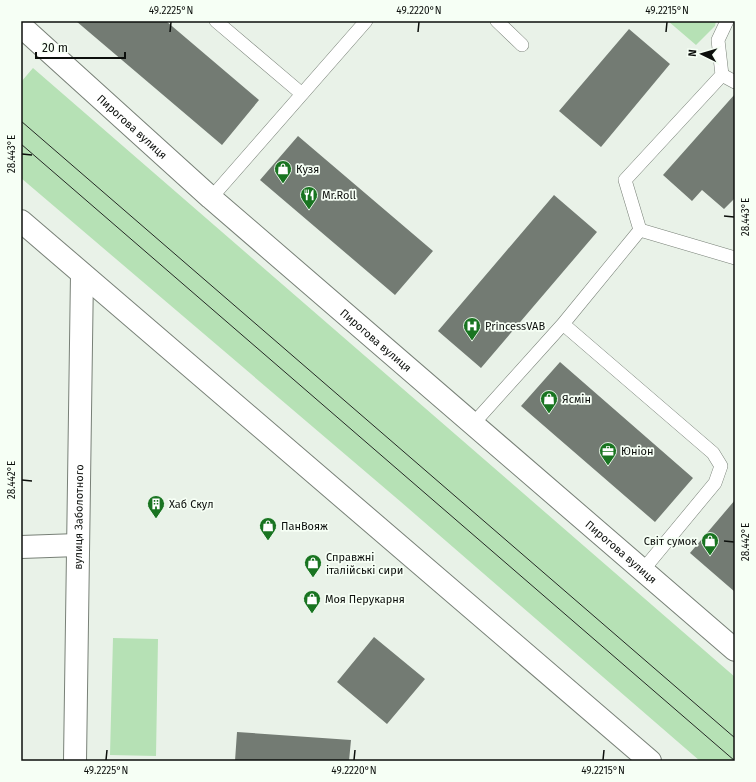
<svg xmlns="http://www.w3.org/2000/svg" width="756" height="782" viewBox="0 0 756 782" font-family="'Fira Sans',sans-serif">
<rect width="100%" height="100%" fill="#e9f2e8"/>
<path fill="#b6e1b5" d="M668 21H716L715 26 696 45Z
M33 68 735 677V761H700L401 502 21 178V82Z
M113 638 158 639 156 756 110 755Z"/>
<path fill="#737b73" d="M76 21H166L259 100 222 145Z
M629 29 670 64 601 147 559 111Z
M735 94V198L724 209 702 190 692 201 663 175Z
M298 136 433 251 395 295 260 180Z
M554 195 597 232 481 368 438 331Z
M560 362 693 478 655 522 521 406Z
M735 500V592L690 553Z
M374 637 425 679 387 724 337 682Z
M237 732 351 740 349 761H235Z"/>
<g fill="none" stroke-linecap="round" stroke-linejoin="round">
<defs>
<path id="lane" d="M216 21 302 94
M497 21 522 45
M722 75 735 82
M211 198 366 21
M640 230 625 180 722 75 718 40 727 21
M640 230 735 258
M563 324 713 453 721 466 715 483 643 570
M473 424 563 324 640 230"/>
<g id="street">
<path id="s1" d="M21 26 211 198 735 650"/>
<path d="M21 547 78 545"/>
<path id="s2" d="M75 761 82 274"/>
</g>
<path id="secondary" d="M21 221 650 761"/>
</defs>
<use href="#lane" stroke="#788077" stroke-width="14"/>
<use href="#street" stroke="#788077" stroke-width="24"/>
<use href="#secondary" stroke="#788077" stroke-width="24"/>
<use href="#lane" stroke="#fff" stroke-width="13"/>
<use href="#street" stroke="#fff" stroke-width="22"/>
<use href="#secondary" stroke="#fff" stroke-width="22"/>
<path stroke="#252925" stroke-width="1" d="M21 121 735 738
M21 144 735 761"/>
</g>
<path fill="none" stroke="#0c0f0c" stroke-width="1.5" d="M170 32 171 22M418 32 419 22M666 32 667 22M22 154 32 155M724 216 734 217M22 480 32 481M724 541 734 542M106 760 107 750M354 760 355 750M603 760 604 750"/>
<defs>
<symbol id="shop-pin" viewBox="-11 -11 22 30"><path d="M0 17L-7.5 6A9.5 9.5 0 1 1 7.5 6Z" fill="#197421" stroke="#f6fff5"/><path d="M-5-2.5h2.3a2.7 3.5 0 0 1 5.4 0H5L5.5 6h-11ZM-1.5-2.5h3a1.5 2.3 0 0 0-3 0Z" fill="#fff"/></symbol>
<symbol id="restaurant-pin" viewBox="-11 -11 22 30"><path d="M0 17L-7.5 6A9.5 9.5 0 1 1 7.5 6Z" fill="#197421" stroke="#f6fff5"/><path d="M-5-6h1v4h1v-4h1v4h1v-4h1v5L-1.5 .5V6h-2V.5L-5-1ZM5-6V6H3V1.5H1.5Q1.5-4 5-6Z" fill="#fff"/></symbol>
<symbol id="hospital-pin" viewBox="-11 -11 22 30"><path d="M0 17L-7.5 6A9.5 9.5 0 1 1 7.5 6Z" fill="#197421" stroke="#f6fff5"/><path d="M-5-5h3v3.5h4V-5h3V5h-3V1.5h-4V5h-3Z" fill="#fff"/></symbol>
<symbol id="office-pin" viewBox="-11 -11 22 30"><path d="M0 17L-7.5 6A9.5 9.5 0 1 1 7.5 6Z" fill="#197421" stroke="#f6fff5"/><path d="M-6-3h4V-5.5h4V-3h4V5H-6ZM-1-4.5V-3h2v-1.5ZM-6 0V1H6V0Z" fill="#fff"/></symbol>
<symbol id="building-pin" viewBox="-11 -11 22 30"><path d="M0 17L-7.5 6A9.5 9.5 0 1 1 7.5 6Z" fill="#197421" stroke="#f6fff5"/><path d="M-4-6H4V6H1V3H-1V6H-4ZM-2.5-4.3h1.7v1.8h-1.7ZM.8-4.3h1.7v1.8H.8ZM-2.5-1h1.7V.8h-1.7ZM.8-1h1.7V.8H.8Z" fill="#fff"/></symbol>
</defs>
<g fill-rule="evenodd">
<use href="#shop-pin" x="273" y="159" width="20" height="27"/>
<use href="#restaurant-pin" x="299" y="185" width="20" height="27"/>
<use href="#hospital-pin" x="462" y="316" width="20" height="27"/>
<use href="#shop-pin" x="539" y="389" width="20" height="27"/>
<use href="#office-pin" x="598" y="441" width="20" height="27"/>
<use href="#building-pin" x="146" y="494" width="20" height="27"/>
<use href="#shop-pin" x="258" y="516" width="20" height="27"/>
<use href="#shop-pin" x="700" y="531" width="20" height="27"/>
<use href="#shop-pin" x="303" y="553" width="20" height="27"/>
<use href="#shop-pin" x="302" y="589" width="20" height="27"/>
</g>
<g text-anchor="middle" stroke-width="3.5" stroke-linejoin="round" paint-order="stroke">
<g font-size="11" fill="#0c0f0c" stroke="#f6fff5">
<text dy="4" stroke="none"><textPath href="#s1" startOffset="150">Пирогова вулиця</textPath></text>
<text dy="4" stroke="none"><textPath href="#s1" startOffset="474">Пирогова вулиця</textPath></text>
<text dy="4" stroke="none"><textPath href="#s2" startOffset="244">вулиця Заболотного</textPath></text>
<text dy="4" stroke="none"><textPath href="#s1" startOffset="798">Пирогова вулиця</textPath></text>
</g>
<g font-size="11" fill="#0c0f0c" stroke="#f6fff5" text-anchor="start">
<text x="296" y="173">Кузя</text>
<text x="322" y="199">Mr.Roll</text>
<text x="485" y="330">PrincessVAB</text>
<text x="562" y="403">Ясмін</text>
<text x="621" y="455">Юніон</text>
<text x="169" y="508">Хаб Скул</text>
<text x="281" y="530">ПанВояж</text>
<text x="697" y="545" text-anchor="end">Світ сумок</text>
<text x="326" y="561">Справжні<tspan x="326" dy="13">італійські сири</tspan></text>
<text x="325" y="603">Моя Перукарня</text>
</g>
</g>
<rect width="756" height="782" fill="none" stroke="#f6fff5" stroke-width="44"/>
<g transform="translate(702 54) rotate(275)" stroke="#f6fff5" stroke-width="3" paint-order="stroke">
<path d="M0-3L7 15L0 10L-7 15Z" fill="#0c0f0c"/>
<text y="-6" font-size="11" font-weight="bold" text-anchor="middle" fill="#0c0f0c">N</text>
</g>
<path d="M36 52v6h89v-6" fill="none" stroke="#0c0f0c" stroke-width="2"/>
<text x="42" y="52" font-size="12" fill="#0c0f0c" stroke="#f6fff5" stroke-width="3" paint-order="stroke">20 m</text>
<rect x="22" y="22" width="712" height="738" fill="none" stroke="#0c0f0c" stroke-width="1.5"/>
<g font-size="10" text-anchor="middle" fill="#0c0f0c">
<text x="171" y="14">49.2225°N</text>
<text x="419" y="14">49.2220°N</text>
<text x="667" y="14">49.2215°N</text>
<text transform="translate(11 154) rotate(-90)" y="4">28.443°E</text>
<text transform="translate(745 217) rotate(-90)" y="4">28.443°E</text>
<text transform="translate(11 480) rotate(-90)" y="4">28.442°E</text>
<text transform="translate(745 542) rotate(-90)" y="4">28.442°E</text>
<text x="106" y="774">49.2225°N</text>
<text x="354" y="774">49.2220°N</text>
<text x="603" y="774">49.2215°N</text>
</g>
</svg>
